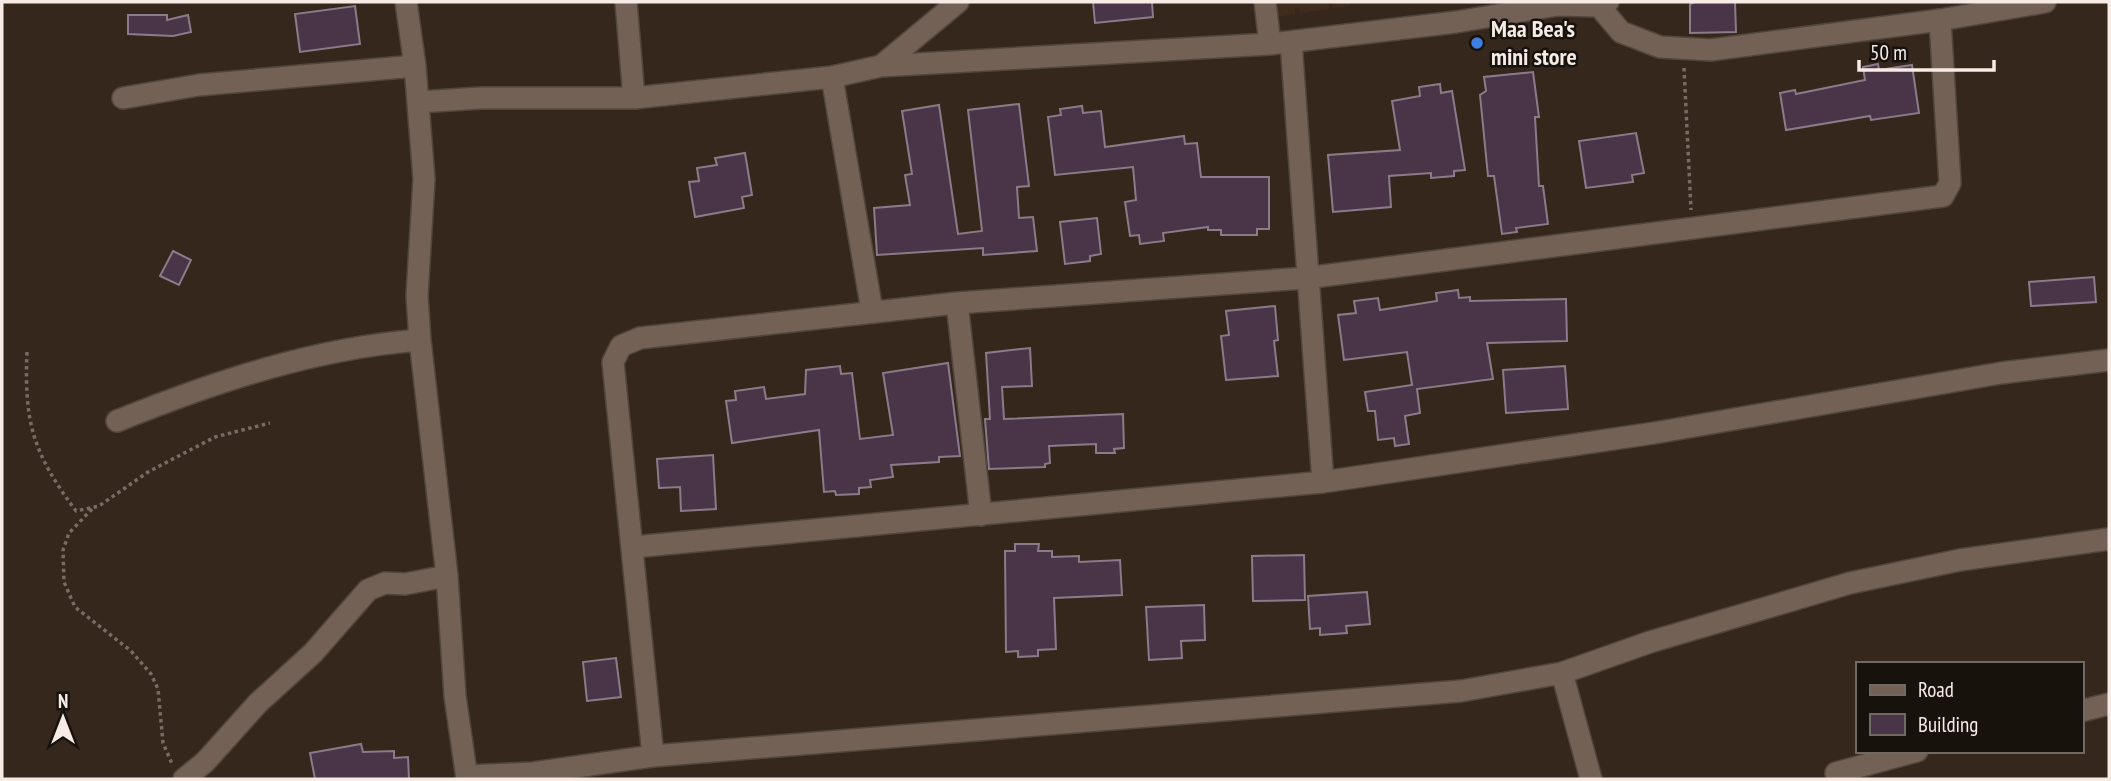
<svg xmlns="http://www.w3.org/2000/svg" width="2111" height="781" viewBox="0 0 2111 781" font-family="'PT Sans Narrow',sans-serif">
<rect width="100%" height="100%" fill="#35271c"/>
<path fill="#3f2c1c" d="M1275 2H1350L1351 6 1333 8 1332 3H1329V9L1300 13 1299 8H1295V14L1277 17Z"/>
<path fill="#4a3548" stroke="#8b7b89" stroke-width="2" d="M1093 2H1152L1153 17 1095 23Z
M1696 2H1735L1736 32 1690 33V4Z
M355 6 360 44 300 52 295 14Z
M128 15H167V20L188 15 191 32 173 36 128 34Z
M1878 64 1879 70 1912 65 1919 113 1871 120 1870 116 1786 130 1780 93 1795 90 1796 94 1865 80 1863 67Z
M1533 72 1539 117H1535L1539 186H1543L1548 224 1516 228 1517 232 1502 234 1494 176H1488L1480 95 1486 91 1484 77Z
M1440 84 1441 93 1452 91 1465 170 1454 171V176L1431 178V173L1389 176 1391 207 1333 212 1328 155 1400 150 1392 101 1420 96 1419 87Z
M1019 104 1029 186 1017 187 1019 218 1033 217 1037 251 983 255V248L877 255 874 208 910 205 905 175 912 174 902 111 939 105 958 234 982 231 968 110Z
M1082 106 1083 113 1101 111 1105 147 1184 136 1185 144 1197 143 1201 177H1269V229H1257V235H1221V230H1208V227L1163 233 1164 241 1140 244 1139 235 1130 236 1125 202 1136 200 1133 167 1055 175 1048 117 1061 115 1060 109Z
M1636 133 1644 173 1632 175 1633 182 1586 188 1579 141Z
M745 153 752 195 742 197 744 208 695 217 689 182 699 181 697 168 717 165 715 158Z
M1097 218 1101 254 1090 256V261L1065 264 1060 222Z
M173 251 191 260 179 285 160 276Z
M2094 277 2096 302 2031 306 2029 282Z
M1458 290 1459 298 1470 297V301L1566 299 1567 341 1487 343 1493 379 1417 389 1420 413 1405 416 1409 444 1395 446 1394 438 1378 440 1375 411H1368L1365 392 1412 385 1407 352 1344 360 1338 315 1356 313 1354 301 1378 298 1380 310 1437 301 1436 293Z
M1275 306 1278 340 1274 341 1278 376 1226 380 1221 336 1229 335 1226 311Z
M1030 348 1032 386 1002 387 1004 419 1123 414 1124 448 1114 449 1115 453H1096V444L1049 446 1050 463 1045 464V467L989 469 985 419H990L986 353Z
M948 363 960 456 939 457V462L891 465 893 477 870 480 871 487 859 488V494L836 495 835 491 824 492 819 430 732 443 726 401 736 400 735 391 764 387 766 399 805 394 806 370 840 366 841 374 852 373 860 439 893 435 883 373Z
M1565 366 1568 409 1506 413 1503 370Z
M713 455 716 509 681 511 680 487 659 488 657 459Z
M1015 544H1039L1038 551H1052V557L1079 556V562L1120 560 1122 595 1054 598 1056 649 1038 650V656L1018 657V651L1006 652 1005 551H1015Z
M1304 555 1305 600 1253 601 1252 556Z
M1367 592 1370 624 1346 626 1347 633 1320 635V628L1310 629 1308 596Z
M1204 605 1205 640 1181 641 1182 658 1149 660 1146 607Z
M616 658 621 697 587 701 583 662Z
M361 744 363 752 394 751V758L408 757 409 779H315L310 753Z"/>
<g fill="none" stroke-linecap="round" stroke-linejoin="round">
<defs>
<path id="minor" d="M406 2 415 66 424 179 417 296 420 340 447 576 455 696 467 779
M626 2 634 98
M1265 2 1270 44
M1599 6 1621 32 1660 47 1711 50 1940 20 2045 2
M1291 42 1323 482
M881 66 958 2
M832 77 872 311
M123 98 199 85 415 66
M419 102 481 98H634L832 77 881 66 1270 44 1456 22 1558 5 1599 6 1608 2
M957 303 981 515
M117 421C214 382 315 348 420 340
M633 547 1323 482 1654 433 2001 373 2109 360
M1562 673 1591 779
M2081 711 2109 704
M653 756 613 362 621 346 640 338 957 303 1306 278 1943 196 1950 183 1940 20
M1836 773 1917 751
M467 776 533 773 653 756 1461 691 1562 673 1650 642 1850 583 1960 560 2109 539
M184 779 205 762 258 703 313 653 368 590 385 583 405 584 447 576"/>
</defs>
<use href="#minor" stroke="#51453c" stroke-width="24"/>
<path stroke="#786b62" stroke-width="3.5" stroke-dasharray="3.5 3.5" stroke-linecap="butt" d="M1684 68 1691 210
M27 352C24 423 33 453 76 511L99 506 148 472 215 437 270 423
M92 509 69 533 63 550 64 582 75 607 131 651 151 674 158 689 163 743 173 766"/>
<use href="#minor" stroke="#726154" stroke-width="21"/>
</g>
<circle fill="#3f7fe0" stroke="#18120d" stroke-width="2.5" cx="1477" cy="43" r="7"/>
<g text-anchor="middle" stroke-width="5" stroke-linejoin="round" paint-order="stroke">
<g font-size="24" font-weight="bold" fill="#f6ece5" stroke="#18120d" text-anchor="start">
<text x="1491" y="37">Maa Bea's<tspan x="1491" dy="28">mini store</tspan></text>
</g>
</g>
<rect width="2111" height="781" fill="none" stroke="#f6ece5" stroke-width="7"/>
<rect x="1856" y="662" width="228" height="91" fill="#18120d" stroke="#716963" stroke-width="2"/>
<rect x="1870" y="685" width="35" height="10" fill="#726154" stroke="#716963" stroke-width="2"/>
<text x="1918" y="697" font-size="21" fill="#f6ece5">Road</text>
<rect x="1870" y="714" width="35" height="21" fill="#4a3548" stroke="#716963" stroke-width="2"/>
<text x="1918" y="732" font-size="21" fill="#f6ece5">Building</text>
<g transform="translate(63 718)" stroke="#18120d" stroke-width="5" paint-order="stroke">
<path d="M0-5L12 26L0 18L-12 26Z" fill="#f6ece5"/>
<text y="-10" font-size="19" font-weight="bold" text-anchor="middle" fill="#f6ece5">N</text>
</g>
<path d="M1859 60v10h135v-10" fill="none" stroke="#f6ece5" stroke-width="3.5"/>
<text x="1870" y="60" font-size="21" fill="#f6ece5" stroke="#18120d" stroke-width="5" paint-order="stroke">50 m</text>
</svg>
